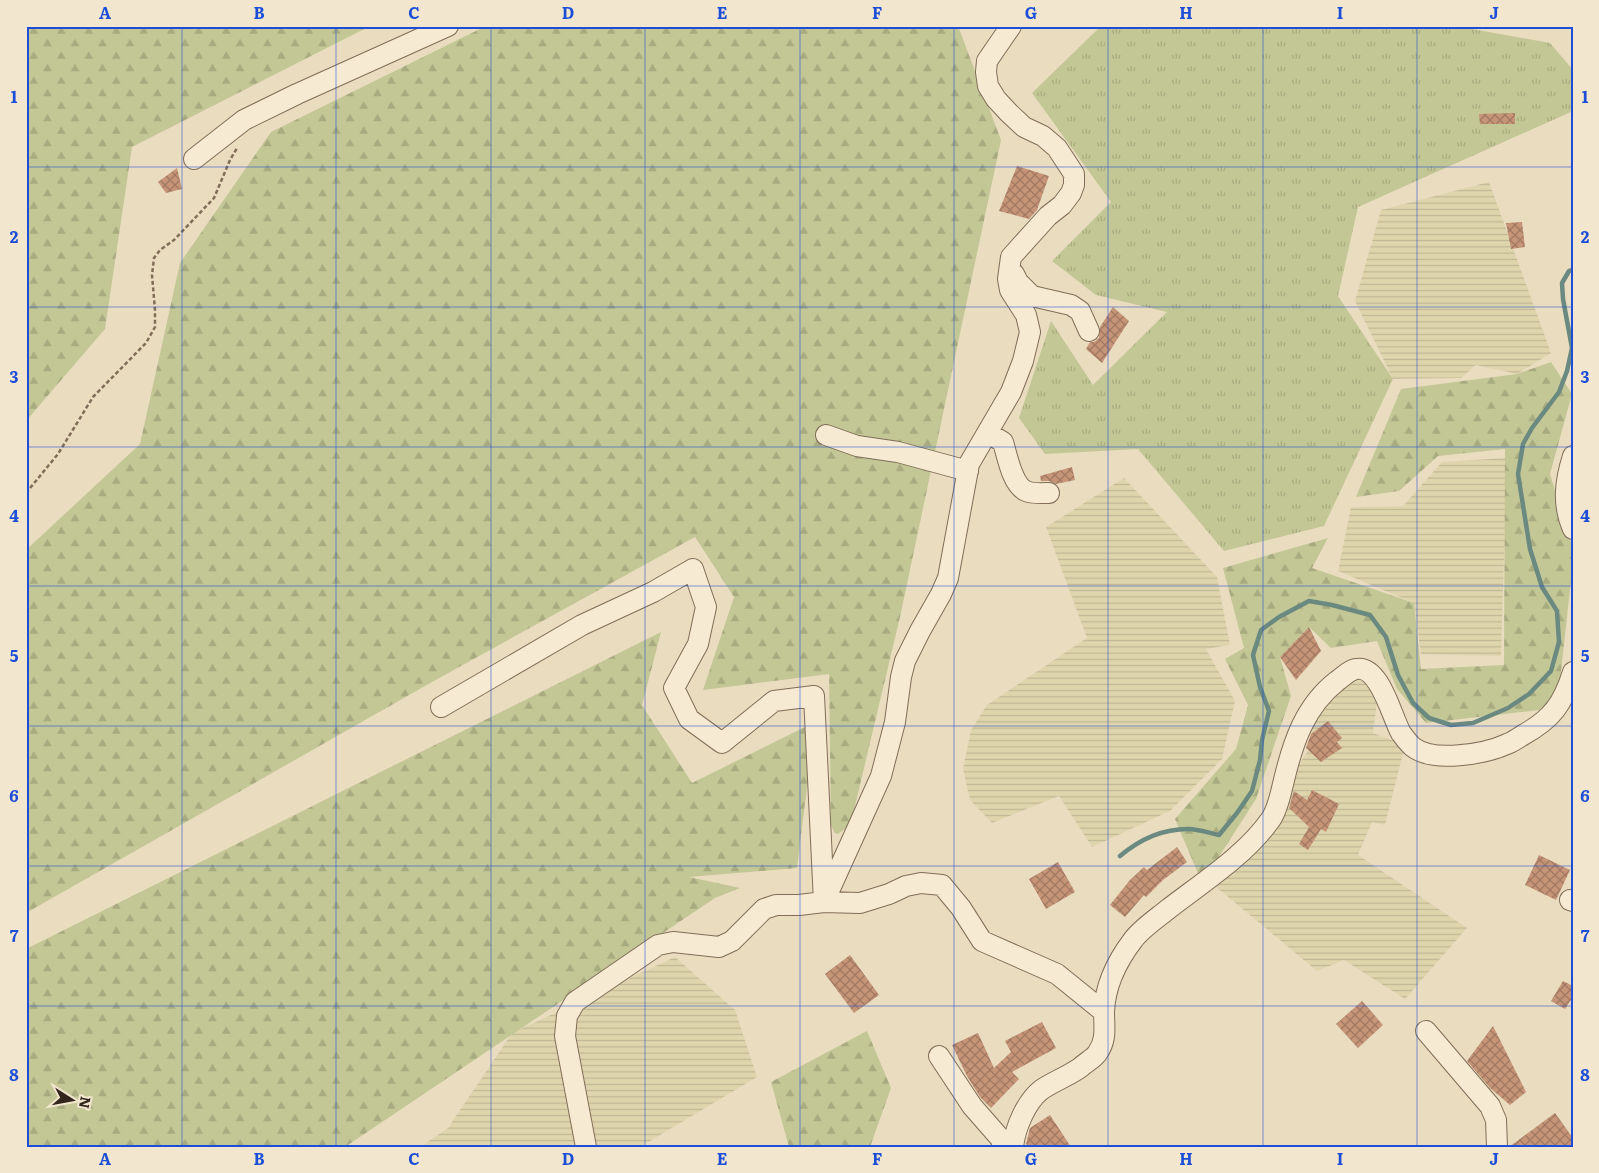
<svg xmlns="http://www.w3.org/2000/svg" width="1599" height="1173" viewBox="0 0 1599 1173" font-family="Literata,serif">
<defs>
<pattern id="farmland-rules" width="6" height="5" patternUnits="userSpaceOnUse" patternTransform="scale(1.25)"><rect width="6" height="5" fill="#dfd5ad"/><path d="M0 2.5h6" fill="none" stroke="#c0b794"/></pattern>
<pattern id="grass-tufts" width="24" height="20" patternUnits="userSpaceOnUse" patternTransform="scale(1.25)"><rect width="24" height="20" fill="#c3c795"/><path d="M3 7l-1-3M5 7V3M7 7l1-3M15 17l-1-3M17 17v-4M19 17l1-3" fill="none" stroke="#a8ab80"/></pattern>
<pattern id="forest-firs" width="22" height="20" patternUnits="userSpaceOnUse" patternTransform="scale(1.25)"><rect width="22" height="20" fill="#c3c795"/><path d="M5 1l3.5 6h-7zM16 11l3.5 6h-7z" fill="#a8ab80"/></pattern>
<pattern id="building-cross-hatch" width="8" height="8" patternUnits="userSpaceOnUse" patternTransform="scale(1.25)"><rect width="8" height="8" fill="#c69578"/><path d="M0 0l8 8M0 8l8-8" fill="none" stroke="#a17962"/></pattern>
</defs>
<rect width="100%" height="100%" fill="#eadcbf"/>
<path fill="url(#farmland-rules)" d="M1489 182 1551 353 1517 374 1476 365 1461 378 1393 379 1355 301 1381 210Z
M1507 458 1501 656 1421 654 1414 603 1338 571 1351 507 1403 506 1442 462Z
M1124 478 1217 577 1230 645 1206 649 1235 701 1222 759 1170 811 1092 847 1059 796 992 823 970 800 963 769 971 730 987 705 1087 638 1046 527Z
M1352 675 1365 680 1377 702 1373 733 1405 745 1385 825 1372 822 1358 855 1467 928 1405 999 1344 960 1317 971 1215 886 1310 748 1312 718Z
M675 957 735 1010 757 1077 640 1147H420L448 1128 512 1033Z"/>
<path fill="url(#grass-tufts)" d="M1101 26H1456L1550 43 1573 70V111L1358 207 1338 296 1393 379 1324 526 1224 551 1138 449 1045 454 1019 418 1051 321 1093 385 1167 312 1096 295 1052 261 1111 202 1032 93Z"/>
<path fill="url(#forest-firs)" d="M26 26H370L132 147 105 329 26 421Z
M486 26H958L1001 140 900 617 854 810 849 826 838 834 835 833 831 825 829 674 703 690 734 597 695 537 432 682 26 913V550L140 444 180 263 271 132Z
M1551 362 1572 394 1550 474 1573 549V562L1557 708 1426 723 1397 689 1377 641 1331 648 1309 627 1280 657 1291 696 1256 799 1202 883 1175 819 1236 749 1248 705 1225 659 1244 648 1223 568 1328 538 1312 568 1414 603 1421 669 1504 665 1505 449 1438 456 1399 491 1356 497 1401 389 1517 374Z
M661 632 642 705 692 783 815 722 797 868 689 877 740 888 715 898 345 1147H26V949Z
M867 1031 891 1088 870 1147H789L771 1082Z"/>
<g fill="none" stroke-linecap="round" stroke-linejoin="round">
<path stroke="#6a8980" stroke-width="4.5" d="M1120 856C1139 840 1162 829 1188 829 1198 829 1209 833 1219 835L1237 813 1252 791 1260 760 1262 740 1269 711 1260 687 1253 655 1261 630 1279 617 1309 601 1332 605 1370 615 1386 637 1398 675 1413 703 1429 718 1451 725 1473 723 1508 708 1529 694 1551 671 1559 642 1557 611 1542 587 1530 549 1518 474 1523 444 1532 428 1559 392 1567 371 1572 348 1563 299 1562 283 1569 271 1573 270"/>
</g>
<path fill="url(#building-cross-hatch)" d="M1515 113V124H1480L1479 114Z
M1017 166 1049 176 1037 210 1029 219 999 211Z
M177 168 182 189 166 193 158 182Z
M1522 222 1525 247 1511 249 1506 223Z
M1113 307 1129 321 1102 363 1086 349 1090 342H1094L1099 338 1100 327Z
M1072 467 1075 480 1056 484 1049 481H1041L1040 476Z
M1309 627 1321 651 1296 680 1280 657Z
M1328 721 1342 738 1337 742 1342 748 1321 762 1306 748 1311 734Z
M1312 790 1339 804 1326 832 1321 829 1308 850 1299 844 1309 827 1289 808 1294 791 1307 800Z
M1177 847 1187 862 1163 880 1146 897 1144 895 1125 917 1110 905 1130 880 1144 867 1147 870Z
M1539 855 1570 870 1556 900 1525 885Z
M1058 862 1075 892 1046 909 1029 879Z
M850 955 879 995 854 1013 825 974Z
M1563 981 1573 986V997L1565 1009 1551 1001Z
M1362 1001 1383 1025 1358 1048 1336 1024Z
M1042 1022 1056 1048 1012 1072 1019 1079 991 1108 980 1097 967 1076 952 1045 978 1033 994 1068 1011 1052 1005 1041Z
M1493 1026 1526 1092 1510 1105 1490 1088 1467 1061Z
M1555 1113 1573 1138V1147H1509Z
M1050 1115 1071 1147H1028L1026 1144 1030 1128Z"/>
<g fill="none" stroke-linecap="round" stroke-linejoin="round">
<defs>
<path id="minor" d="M194 159 244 120 297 94 448 26
M1014 274 1018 282 1032 296 1071 305 1080 311 1089 331
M988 433 1003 442C1007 455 1012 485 1026 491 1032 494 1043 493 1049 493
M826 435 857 446 898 452 968 471
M1573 456C1565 481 1562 504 1573 529
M441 707 582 625 653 592 693 569 706 607 698 644 674 688 689 719 722 743 774 701 814 696 824 902 860 903 889 894 906 886 921 883 942 885 961 908 982 941 1057 974 1104 1012
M1570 900 1573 901
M1426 1031 1490 1106 1496 1120 1497 1147
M939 1056 972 1106 1000 1138 1004 1147
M586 1147 565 1036 567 1016 575 1002 658 945 673 942 719 947 732 941 764 909 776 905H799L824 902 881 776 895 722 901 677 905 661 920 631 941 594 948 578 969 464 1011 392 1023 361 1030 332 1026 315 1010 290 1008 279 1011 257 1048 216 1062 205 1071 193 1074 185V174L1057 148 1043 136 1024 127 1009 113 996 99 988 86 986 72 987 61 1011 26
M1013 1147C1015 1128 1026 1102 1041 1090 1054 1081 1069 1076 1081 1067 1086 1062 1095 1058 1098 1052 1107 1039 1104 1026 1104 1012 1105 986 1117 961 1133 940 1141 929 1156 919 1167 910 1203 882 1245 856 1271 819 1278 809 1281 792 1284 780 1293 742 1305 706 1337 681 1343 677 1349 670 1356 669 1380 664 1392 718 1401 733 1404 737 1409 744 1413 747 1433 763 1485 754 1507 744 1513 742 1518 738 1523 735 1552 719 1563 704 1573 672"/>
</defs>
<use href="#minor" stroke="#816d59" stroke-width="22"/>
<path stroke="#816d59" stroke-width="2.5" stroke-dasharray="4 2.5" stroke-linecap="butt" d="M26 493 58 454 93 397 146 343 155 327V310L152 275 154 258 160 250 174 240 214 198 230 160 237 148"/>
<use href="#minor" stroke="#f6ead2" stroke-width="20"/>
</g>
<path fill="none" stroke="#1d4ed8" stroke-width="1" stroke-opacity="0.55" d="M182 26V1147M336 26V1147M491 26V1147M645 26V1147M800 26V1147M954 26V1147M1108 26V1147M1263 26V1147M1417 26V1147M26 167H1573M26 307H1573M26 447H1573M26 586H1573M26 726H1573M26 866H1573M26 1006H1573"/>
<rect width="1599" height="1173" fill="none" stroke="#f2e6ce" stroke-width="55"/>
<g transform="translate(72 1100) rotate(101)" stroke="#f2e6ce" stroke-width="4" paint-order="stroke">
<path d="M0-4L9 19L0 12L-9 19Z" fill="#32261c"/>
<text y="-8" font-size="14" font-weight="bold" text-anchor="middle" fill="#32261c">N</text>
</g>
<rect x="28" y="28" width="1544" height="1118" fill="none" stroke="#1d4ed8" stroke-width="2"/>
<g font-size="16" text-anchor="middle" font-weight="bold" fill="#1d4ed8">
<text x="105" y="19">A</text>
<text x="259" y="19">B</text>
<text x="414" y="19">C</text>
<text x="568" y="19">D</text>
<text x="722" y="19">E</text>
<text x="877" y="19">F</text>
<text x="1031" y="19">G</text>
<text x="1186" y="19">H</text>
<text x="1340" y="19">I</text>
<text x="1494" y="19">J</text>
<text x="14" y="103">1</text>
<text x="1585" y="103">1</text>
<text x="14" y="243">2</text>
<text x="1585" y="243">2</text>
<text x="14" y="383">3</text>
<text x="1585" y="383">3</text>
<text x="14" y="522">4</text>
<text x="1585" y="522">4</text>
<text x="14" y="662">5</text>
<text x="1585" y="662">5</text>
<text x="14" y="802">6</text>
<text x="1585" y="802">6</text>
<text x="14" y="942">7</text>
<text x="1585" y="942">7</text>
<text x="14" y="1081">8</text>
<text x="1585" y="1081">8</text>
<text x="105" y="1165">A</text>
<text x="259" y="1165">B</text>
<text x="414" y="1165">C</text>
<text x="568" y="1165">D</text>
<text x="722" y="1165">E</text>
<text x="877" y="1165">F</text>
<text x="1031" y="1165">G</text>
<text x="1186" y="1165">H</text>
<text x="1340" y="1165">I</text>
<text x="1494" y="1165">J</text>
</g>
</svg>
